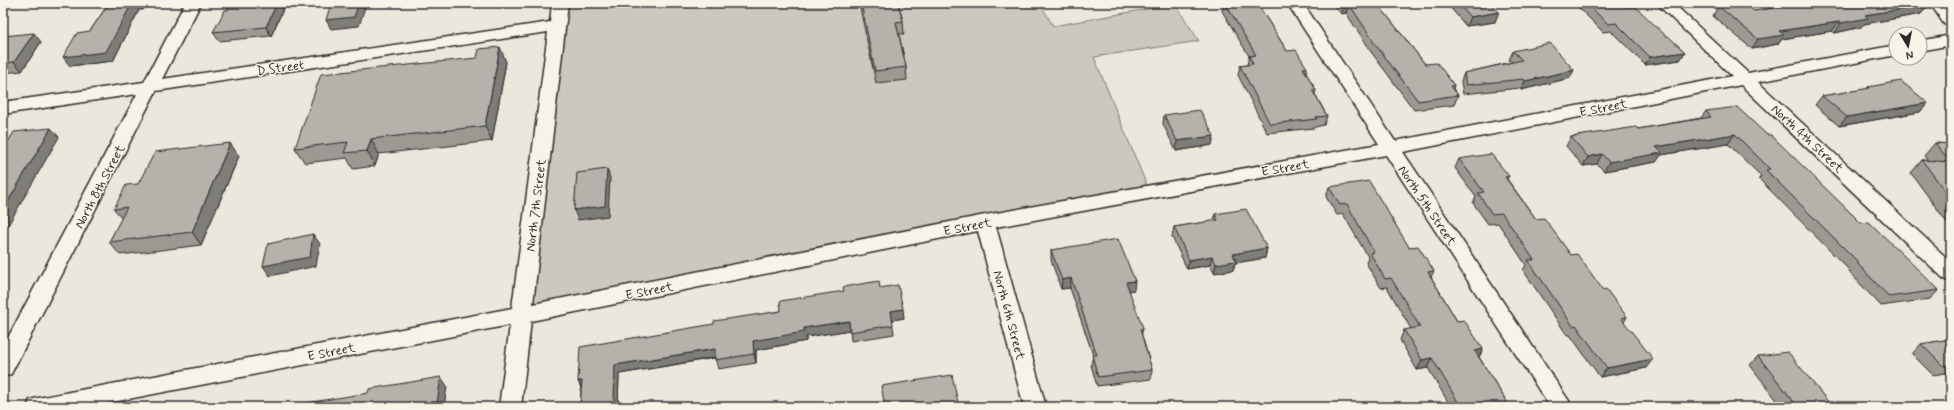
<svg xmlns="http://www.w3.org/2000/svg" width="1954" height="410" viewBox="0 0 1954 410" font-family="Mynerve,sans-serif">
<rect width="100%" height="100%" fill="#ebe7dd"/>
<filter id="ink" filterUnits="userSpaceOnUse"><feTurbulence type="fractalNoise" baseFrequency=".025" numOctaves="2"/><feDisplacementMap in="SourceGraphic" scale="8" xChannelSelector="R" yChannelSelector="G"/><feConvolveMatrix kernelMatrix="1 2 1 2 8 2 1 2 1" color-interpolation-filters="sRGB"/></filter>
<g filter="url(#ink)">
<path fill="#cbc8bf" stroke="#7b7a75" d="M560 3H1040L1053 26 1175 4 1199 41 1094 57 1147 186 523 309Z"/>
<g fill="none" stroke-linecap="round" stroke-linejoin="round">
<defs>
<path id="minor" d="M185 3H201L162 79 550 22 552 3H568L533 304 985 215 1379 144 1287 3H1303L1395 141 1732 76 1656 3H1673L1748 73 1896 45V55L1758 82 1951 262V282L1944 279 1741 85 1403 152 1573 407H1550L1386 155 996 227 1046 407H1024L978 231 531 321 521 407H499L510 325 87 407H27L30 400 38 398 512 308 548 32 156 91 11 374 3 377V347L137 94 3 114V102L144 82Z
M1951 35V45L1920 51V41Z"/>
<path id="primary" d="M1930 3H1948L1951 7V26L1944 24Z"/>
</defs>
<use href="#minor" stroke="#2b2b2b" stroke-width="3"/>
<use href="#primary" stroke="#2b2b2b" stroke-width="3"/>
<use href="#minor" fill="#f7f3e8" fill-rule="evenodd"/>
<use href="#primary" fill="#f7f3e8" fill-rule="evenodd"/>
</g>
<path fill="#9c9993" stroke="#2b2b2b" d="M109 3H147L143 10H139L113 61 70 66 90 31Z
M286 3 271 36 219 41 213 32Z
M475 3H516L477 7Z
M859 3H898L903 21 904 34H899L906 67 907 80 876 83Z
M1224 3H1257L1287 51 1307 68 1306 73 1316 90 1315 94 1327 116 1324 125 1315 127 1314 128 1267 133 1238 75 1240 66 1247 65 1249 56 1222 11Z
M1333 3H1377L1425 64 1454 85 1453 89 1458 95 1454 105 1414 110 1369 49V48L1346 13 1341 14Z
M1450 3H1490L1495 22 1466 26 1449 6Z
M1574 3H1623L1626 7 1666 36 1685 52 1680 60 1645 65 1611 31 1603 32Z
M1803 3H1926L1928 5 1921 14 1864 24 1861 27 1835 33 1832 31 1782 39 1778 44 1752 49 1713 16 1718 6 1754 11 1802 4Z
M3 36 41 42 22 71 3 73Z
M1513 51 1570 78 1521 90 1520 88 1463 94 1461 81 1464 73 1512 62 1509 60Z
M506 62 492 141 379 154 375 166 353 169 347 158 305 163 295 148Z
M1868 87 1928 103 1920 112 1839 126 1815 105 1822 96 1867 89Z
M1706 111 1767 135 1861 223 1939 290 1930 299 1881 306 1849 272 1850 271 1759 179 1761 176 1728 144 1661 155 1656 162 1604 171 1597 164 1583 166 1566 146 1571 137 1638 129 1701 118Z
M1164 115 1212 145 1176 151 1163 124Z
M1935 143 1951 144V228L1911 173 1922 160 1928 161 1924 156Z
M239 156 201 245 120 255 109 242 122 218 114 209 138 184Z
M1459 159 1509 176 1507 179 1536 219 1571 255 1627 317 1624 322 1646 368 1600 377 1570 335H1567L1523 270 1526 265 1498 223 1488 224 1473 203 1476 197 1455 168Z
M1329 187 1409 247 1434 271 1431 277 1457 321 1483 349 1479 357 1510 407H1451L1428 368 1417 370 1400 340 1404 330 1411 329 1387 287 1381 288 1366 263 1368 257 1343 214 1337 215 1326 197Z
M1215 214 1267 248 1265 258 1235 263 1233 270 1214 273 1210 265 1187 269 1172 237 1174 227 1214 221Z
M1051 250 1134 290 1129 291 1152 370 1151 379 1097 386 1091 365 1093 355 1070 288 1061 289 1051 260Z
M880 288 904 318 892 320 894 334 851 341 850 330 806 337V341L756 350V363L718 369 715 358 619 374 618 407H580L581 388 578 381 714 324 781 311 844 291Z
M1951 339V372L1933 375 1912 354 1921 344Z
M1758 356 1830 404 1827 407H1782L1750 365Z"/>
<path fill="#7f7d78" stroke="#2b2b2b" d="M132 3H134L139 10 113 61 70 66 63 57Z
M138 3H147L143 10Z
M277 3H286L271 36 266 27Z
M359 3H365L366 4 359 26 331 29 326 20Z
M1349 4 1346 13 1341 14 1343 5Z
M1928 5 1921 14 1864 24 1861 27 1835 33 1841 23 1865 15Z
M1499 12 1495 22 1466 26 1470 17Z
M1839 22 1832 31 1782 39 1778 44 1752 49 1758 39 1779 31Z
M34 33 41 42 22 71 14 62Z
M500 47 506 62 492 141 485 126Z
M1685 52 1680 60 1645 65 1650 57Z
M1574 70 1570 78 1521 90 1525 81Z
M1928 103 1920 112 1839 126 1847 117Z
M51 128 59 137 3 234V210Z
M1735 134 1728 144 1661 155 1656 162 1604 171 1609 162 1656 147Z
M1214 136 1212 145 1176 151 1177 141Z
M371 139 379 154 375 166 367 151Z
M230 143 239 156 201 245 192 232Z
M1602 154 1597 164 1583 166 1588 157Z
M607 169 610 178 608 216 578 220 574 210Z
M313 234 320 244 316 266 270 276 263 266Z
M1267 248 1265 258 1235 263 1233 270 1214 273 1216 264 1233 254Z
M1212 256 1210 265 1187 269 1189 260Z
M1071 278 1070 288 1061 289 1062 280Z
M1135 281 1134 290 1124 292 1126 282Z
M903 309 904 318 892 320 891 311Z
M849 321 850 330 806 337V341L756 350V363L754 354 753 341 804 328Z
M1143 328 1141 338 1140 329Z
M715 349 717 357 619 374 618 407H588L615 365Z
M1483 349 1478 359 1475 351Z
M1432 358 1428 368 1417 370 1422 360Z
M1653 359 1646 368 1600 377 1607 368Z
M441 377 447 386 444 407H422Z
M578 381H582V390Z"/>
<path fill="#b5b2ab" stroke="#2b2b2b" d="M109 3H132L106 52 63 57 77 33 90 31Z
M231 3H277L266 27 213 32 225 10H228Z
M331 3H359L354 17 326 20Z
M861 3H898L903 21 896 22 906 67 875 71Z
M1225 3H1257L1287 51 1296 50 1307 68H1303L1316 90H1312L1327 116 1316 117 1317 119 1270 124 1240 66 1253 64 1249 56 1256 55Z
M1342 3H1377L1425 64 1437 63 1454 85 1451 86 1458 95 1418 101 1372 40H1373L1349 4 1343 5Z
M1458 3H1490L1499 12 1470 17Z
M1586 3H1623L1626 7 1635 6 1666 36H1668L1685 52 1650 57 1616 23 1608 24Z
M1739 3H1744L1754 11 1807 3H1926L1928 5 1865 15 1868 18 1841 23 1839 22 1779 31 1784 35 1758 39 1718 6Z
M34 33 14 62 3 63V36Z
M1550 43 1574 70 1525 81 1524 79 1466 85 1464 73 1522 60 1513 51Z
M500 47 485 126 371 139 367 151 344 153 348 142 295 148 321 74 477 58 479 49Z
M1901 81 1928 103 1847 117 1822 96 1870 88 1868 87Z
M1737 107 1767 135H1771L1861 223 1869 222 1939 290 1889 297 1857 263 1858 262 1766 170 1770 169 1735 134 1656 147 1662 153 1609 162 1602 154 1588 157 1571 137 1636 127 1638 129 1711 117 1706 111Z
M1200 110 1214 136 1177 141 1164 115Z
M51 128 3 210V150L14 132Z
M230 143 192 232 109 242 127 207 114 209 126 185 138 184 155 152Z
M1935 143 1951 144V199L1922 160 1950 162Z
M1491 154 1509 176 1505 177 1536 219 1544 218 1571 255 1577 254 1603 290 1606 289 1627 317 1621 318 1653 359 1607 368 1576 325 1573 326 1528 260H1534L1502 213 1492 214 1478 193 1484 192 1459 159Z
M607 169 605 206 574 210 577 173Z
M1369 181 1409 247 1418 246 1434 271 1428 272 1457 321 1464 320 1483 349 1475 351 1510 407H1461L1432 358 1422 360 1404 330 1420 327 1391 278 1385 279 1370 253 1374 252 1347 204 1340 205 1329 187Z
M1246 209 1267 248 1233 254 1236 261 1216 264 1212 256 1189 260 1174 227 1218 220 1215 214Z
M313 234 310 257 263 266 268 244Z
M1118 239 1135 281 1126 282 1143 328 1140 329 1152 370 1098 377 1092 355H1097L1071 278 1062 280 1051 250Z
M879 281 880 288 898 285 903 309 891 311 893 325 850 332 849 321 804 328V332L753 341 754 354 715 360V349L615 365 614 403 588 407H580L582 381H578L580 347 714 324V321L781 311 780 301 844 291 843 287Z
M1951 339V365L1943 366 1921 344Z
M1788 352 1830 404 1809 407H1798L1758 356Z
M952 375 959 407H885L881 386Z
M441 377 437 404 422 407H281L368 393 369 389Z"/>
</g>
<g text-anchor="middle" stroke-width="3" stroke-linejoin="round" paint-order="stroke">
<g font-size="13" fill="#2b2b2b" stroke="#f7f3e8">
<text transform="translate(280 67) rotate(-8)" y="5">D Street</text>
<text transform="translate(1603 107) rotate(-11)" y="5">E Street</text>
<text transform="translate(1808 138) rotate(43)" y="5">North 4th Street</text>
<text transform="translate(1285 167) rotate(-10)" y="5">E Street</text>
<text transform="translate(99 186) rotate(-62)" y="5">North 8th Street</text>
<text transform="translate(535 205) rotate(-83)" y="5">North 7th Street</text>
<text transform="translate(1428 205) rotate(56)" y="5">North 5th Street</text>
<text transform="translate(967 226) rotate(-11)" y="5">E Street</text>
<text transform="translate(649 290) rotate(-11)" y="5">E Street</text>
<text transform="translate(1010 315) rotate(75)" y="5">North 6th Street</text>
<text transform="translate(331 351) rotate(-11)" y="5">E Street</text>
</g>
</g>
<rect width="1954" height="410" fill="none" stroke="#f7f3e8" stroke-width="16"/>
<rect x="8" y="8" width="1938" height="394" fill="none" stroke="#2b2b2b" stroke-width="1.5" filter="url(#ink)"/>
<g transform="translate(1908 46) rotate(170)"><circle r="19" fill="#f7f3e8" stroke="#a5a39c"/>
<path d="M0-3L7 15L0 10L-7 15Z" fill="#2b2b2b"/>
<text y="-6" font-size="11" font-weight="bold" text-anchor="middle" fill="#2b2b2b">N</text>
</g>
</svg>
